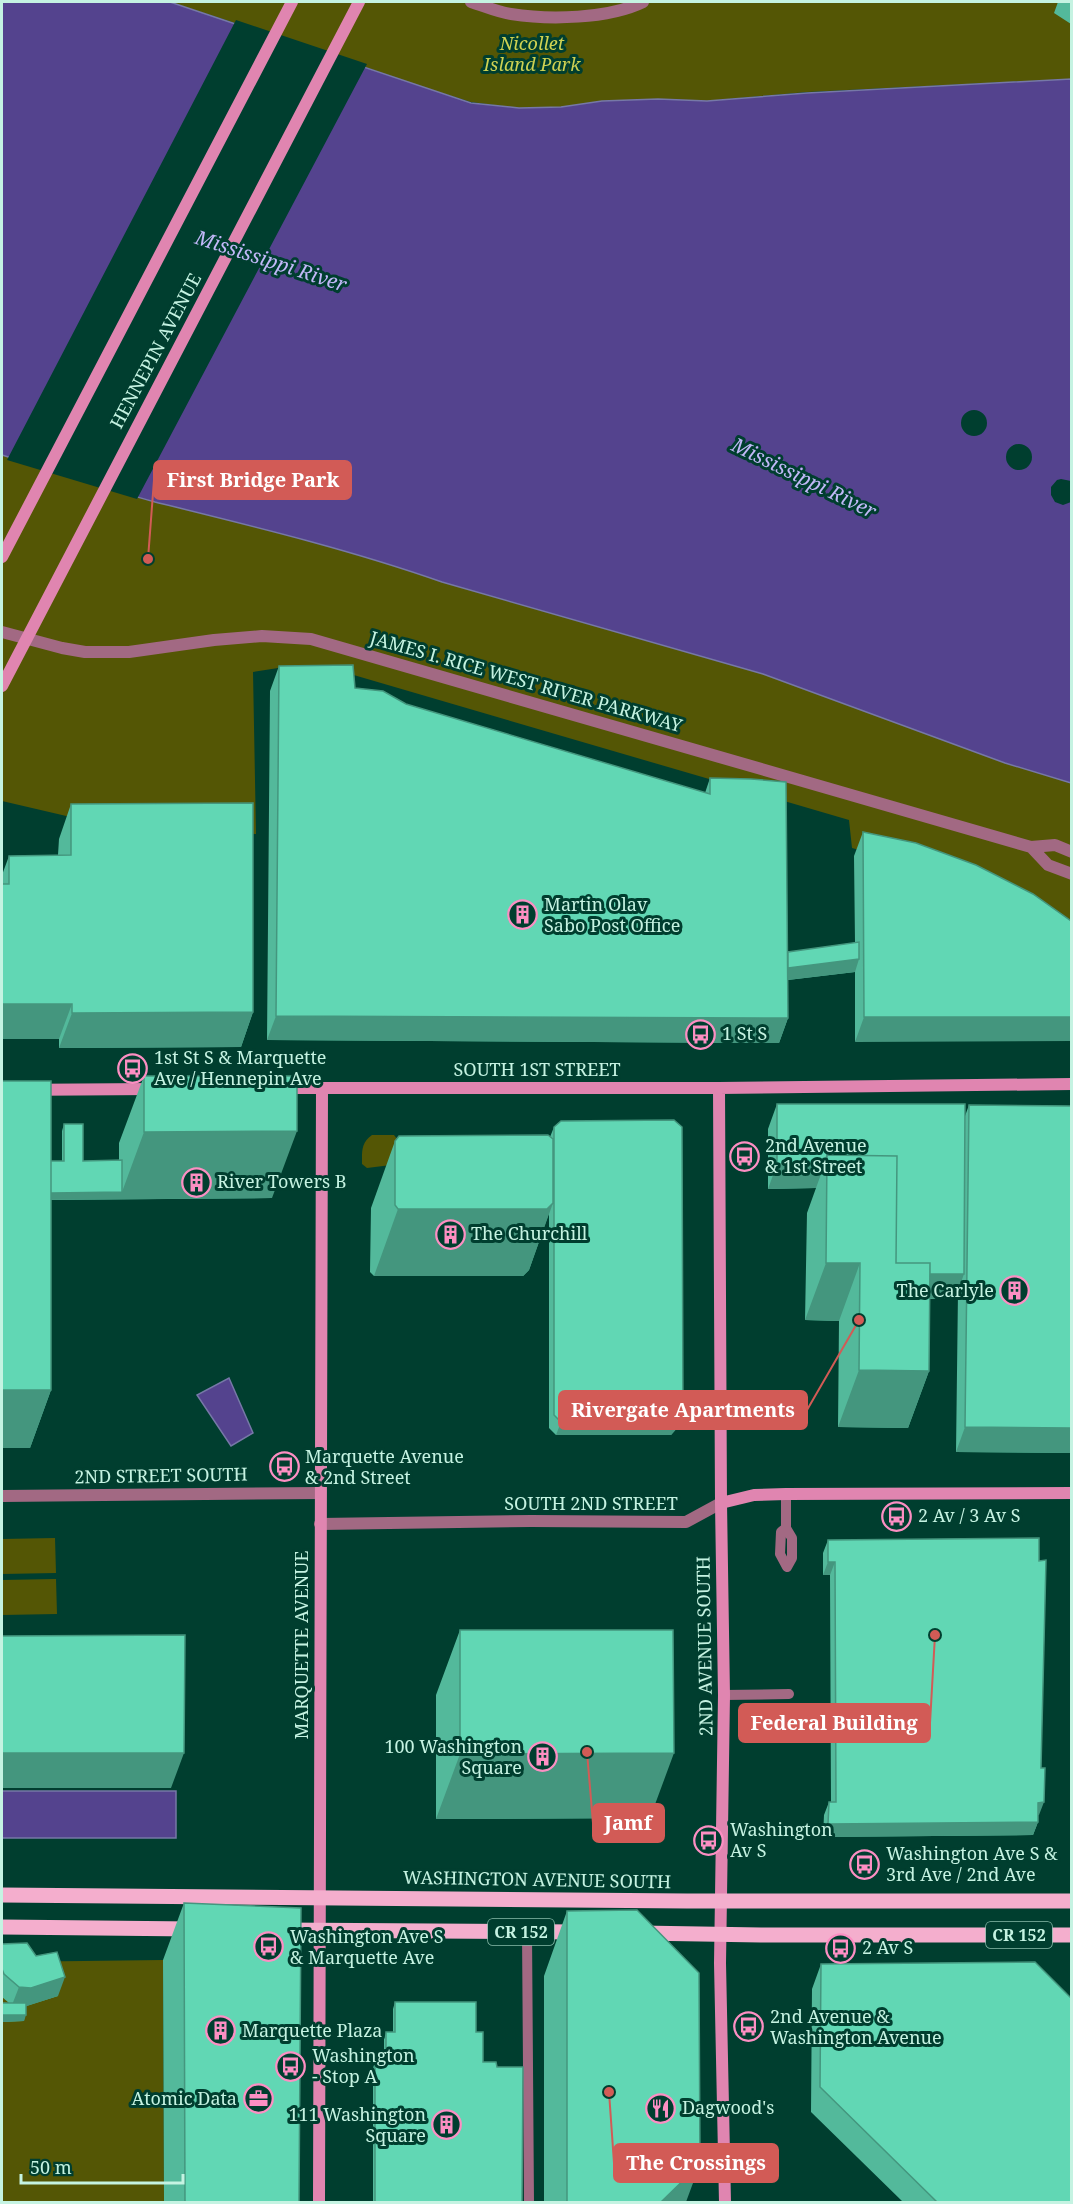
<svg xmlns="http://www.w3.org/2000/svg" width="1073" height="2204" viewBox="0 0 1073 2204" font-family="'Noto Serif',serif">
<rect width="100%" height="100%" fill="#003e2f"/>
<path fill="#545605" d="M170 2H1071V79L807 92 707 101 658 99 602 101 561 107 519 108 471 102 422 87 300 44Z
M2 455C53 471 104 488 155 502 252 526 348 549 442 582L763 674 1005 763 1070 781 1072 783 1071 946 924 868 852 848 849 820 340 671 291 666 253 672 256 834 122 829 2 801Z
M372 1135H394L401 1144 391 1165 367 1168 362 1164C362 1151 361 1143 372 1135Z
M55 1538 56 1573 2 1574V1539Z
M56 1579 57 1614 2 1615V1580Z
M163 1960 164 2202H2V1962Z"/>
<path fill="#54438e" stroke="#7678a7" stroke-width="1.5" d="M2 2H170L471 103 519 108 561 107 602 101 658 99 707 101 807 93 1071 79V783L1005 763 763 674 442 582C348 549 252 526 155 502 104 488 53 471 2 455Z
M229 1378 253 1433 231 1446 197 1395Z
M2 1791H176V1838H2Z"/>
<path fill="#003e2f" d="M236 20 367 64 137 499 7 460Z
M961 423a13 13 0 1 1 26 0a13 13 0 1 1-26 0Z
M1006 457a13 13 0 1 1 26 0a13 13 0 1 1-26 0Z
M1061 479 1071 481V502L1063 505 1055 502 1051 495V487L1057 480Z"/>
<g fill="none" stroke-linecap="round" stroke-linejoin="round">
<path stroke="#a26983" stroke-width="10" d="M786 1528 781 1532 780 1554 787 1567 792 1558V1538L786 1528V1494
M724 1695 789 1694
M527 1932 529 2202"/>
<path stroke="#a26983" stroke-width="12" d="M471 2C484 6 497 12 511 14 549 20 608 19 643 2
M2 632 62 648 85 652H129L214 640 262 636 311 639 1031 847 1055 845 1072 852
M1031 847 1048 865 1072 874
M2 1496 320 1493
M320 1524 531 1521 686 1522 721 1503"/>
<path stroke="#e085b0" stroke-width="12" d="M2 557 292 2
M281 1088H719L1072 1084
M719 1088 721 1503 724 1695 720 1963 725 2202
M2 1090 155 1089
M721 1503 754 1495 786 1494 1072 1493
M319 2202 322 1088"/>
<path stroke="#f4aecd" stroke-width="15" d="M2 1895 687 1901H1072
M2 1927 193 1929
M280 1930 580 1932
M640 1933 761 1935H1072"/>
<path stroke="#e085b0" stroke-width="12" d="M2 686 359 2"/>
</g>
<path fill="#53b99b" d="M1058 2H1071V24L1054 13Z
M279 666 355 688 406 704 705 793 710 778 788 952 855 943 854 856 863 832 976 865 855 1042V972L788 980V1018L779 1043 267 1040 270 691Z
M71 804 253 1012 241 1047 59 1048V1039H2V875L9 856 58 855 59 839Z
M144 1076 272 1198 51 1200V1390L30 1448 51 1161H62V1131L64 1124 83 1161 119 1160V1143Z
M777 1104 965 1116 969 1105 1071 1106V1453L956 1452 958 1291 955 1299H929V1371L908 1428 838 1427 839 1321 805 1320 807 1213 816 1188 768 1189V1129Z
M554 1127 683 1414 678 1427 671 1435H556L549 1428V1213L529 1270 523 1276H374L370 1272 371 1208 395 1141 550 1137Z
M828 1540 1039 1815H1038V1822L1033 1835 823 1837 824 1815 829 1802H831L830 1575H823V1553Z
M460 1630 650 1818 436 1819V1695Z
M184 1903 299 2202H164L163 1960Z
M567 1911 686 2202H544V1976Z
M2 1944 58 1996 26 2006 24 2021 2 2022V2003H9L2 1997Z
M821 1964 1071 2202H903L811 2112 812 1989Z
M395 2002 476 2032 483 2062 497 2067 522 2202H373V2068L375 2062H384V2039L386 2032H393V2009Z"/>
<path fill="#44967e" d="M859 959 855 972 779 981 784 968Z
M2 1004H72L59 1039H2Z
M253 1012 241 1047 59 1048 72 1013Z
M276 1016 788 1018 779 1043 267 1040Z
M864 1017H1071V1041L855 1042Z
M297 1131 272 1198 30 1200 32 1193 122 1192 144 1132Z
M825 1163 816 1188 768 1189 777 1164Z
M553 1203 529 1270 523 1276H374L398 1209Z
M826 1263H860L839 1321 805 1320Z
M884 1274H964L955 1299 875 1298Z
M859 1370 929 1371 908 1428 838 1427Z
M2 1390H51L30 1448H2Z
M683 1414 678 1427 671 1435H556L561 1422Z
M965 1427 1071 1428V1453L956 1452Z
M828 1562H835L830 1575H823Z
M2 1753H184L171 1788H2Z
M674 1753 650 1818 436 1819 460 1754Z
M1044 1802 1039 1815 1033 1816 1038 1803Z
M1038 1822 1033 1835 823 1837 828 1824Z
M65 1977 58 1996 24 2007 12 2005 19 1987Z
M2 2015H26L24 2021 2 2022Z
M700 2164 686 2202H661Z"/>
<path fill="#61d7b4" stroke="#44967e" stroke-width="1.5" d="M353 665 355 688 383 691 406 704 710 794V778L751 779 786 782 788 1018 276 1016 279 666Z
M253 803V1012L72 1013V1004H2V884H9V856L71 855V804Z
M863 832 916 843 976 865 1033 894 1071 921V1017H864Z
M859 942V959L788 968V952Z
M144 1076H297V1131L144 1132Z
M2 1081H51V1390H2Z
M777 1104H965L964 1274H930V1263H896L897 1156 827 1155 825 1163 777 1164Z
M969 1105 1071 1106V1428L965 1427Z
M674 1120 682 1127 683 1414 675 1422H561L554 1415V1127L561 1121Z
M64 1124H83V1161L122 1160V1192L51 1193V1161H64Z
M548 1135 553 1139V1203L547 1209H398L395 1205V1141L399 1136Z
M827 1155 897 1156 896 1263H930L929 1371 859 1370 860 1263H826Z
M1039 1538V1561L1046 1560 1041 1768H1045L1044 1802 1038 1803V1822L828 1824 829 1802H836L835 1562H828V1540Z
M460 1630H673L674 1753 460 1754Z
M185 1635 184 1753H2V1636Z
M184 1903 301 1908 299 2202H185Z
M637 1910 699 1973 700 2164 661 2202H567V1911Z
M27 1943 36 1956 57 1952 65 1977 31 1988 19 1987 4 1974 2 1969V1944Z
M1035 1962 1071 1998V2202H937L820 2087 821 1964Z
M395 2002H476V2032H483V2062H496L497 2067H523L522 2202H375V2062H386V2032H395Z
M2 2003H26V2015H2Z"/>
<defs>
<symbol id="building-ring" viewBox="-11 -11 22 22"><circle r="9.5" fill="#003e2f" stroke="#fc8fc3" stroke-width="1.5"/><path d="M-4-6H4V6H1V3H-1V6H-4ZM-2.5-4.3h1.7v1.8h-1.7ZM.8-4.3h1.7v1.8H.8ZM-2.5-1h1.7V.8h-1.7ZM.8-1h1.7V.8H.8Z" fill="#fc8fc3"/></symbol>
<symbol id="bus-ring" viewBox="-11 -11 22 22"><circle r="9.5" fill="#003e2f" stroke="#fc8fc3" stroke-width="1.5"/><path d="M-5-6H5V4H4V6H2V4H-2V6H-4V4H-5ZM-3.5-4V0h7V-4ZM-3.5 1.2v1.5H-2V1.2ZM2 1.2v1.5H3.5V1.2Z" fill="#fc8fc3"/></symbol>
<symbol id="office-ring" viewBox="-11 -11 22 22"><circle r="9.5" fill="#003e2f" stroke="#fc8fc3" stroke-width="1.5"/><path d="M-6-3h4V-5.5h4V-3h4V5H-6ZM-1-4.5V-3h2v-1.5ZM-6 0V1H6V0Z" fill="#fc8fc3"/></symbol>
<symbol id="restaurant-ring" viewBox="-11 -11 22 22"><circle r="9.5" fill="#003e2f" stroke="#fc8fc3" stroke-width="1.5"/><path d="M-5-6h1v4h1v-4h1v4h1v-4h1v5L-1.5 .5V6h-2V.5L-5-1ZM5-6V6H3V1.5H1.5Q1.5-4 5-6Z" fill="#fc8fc3"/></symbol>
</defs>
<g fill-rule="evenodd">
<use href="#building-ring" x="506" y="898" width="33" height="33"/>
<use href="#bus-ring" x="684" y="1018" width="33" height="33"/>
<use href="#bus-ring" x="116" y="1052" width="33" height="33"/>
<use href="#bus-ring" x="728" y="1140" width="33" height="33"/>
<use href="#building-ring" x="180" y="1166" width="33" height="33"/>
<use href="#building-ring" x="434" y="1218" width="33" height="33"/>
<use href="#building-ring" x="998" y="1274" width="33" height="33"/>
<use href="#bus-ring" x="268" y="1450" width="33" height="33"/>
<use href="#bus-ring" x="880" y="1500" width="33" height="33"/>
<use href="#building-ring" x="526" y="1740" width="33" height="33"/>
<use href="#bus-ring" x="692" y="1824" width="33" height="33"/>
<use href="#bus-ring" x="848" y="1848" width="33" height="33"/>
<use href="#bus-ring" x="252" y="1930" width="33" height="33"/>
<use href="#bus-ring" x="824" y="1932" width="33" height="33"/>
<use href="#bus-ring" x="732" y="2010" width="33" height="33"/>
<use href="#building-ring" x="204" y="2014" width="33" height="33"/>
<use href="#bus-ring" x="274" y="2050" width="33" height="33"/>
<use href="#office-ring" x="242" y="2082" width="33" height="33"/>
<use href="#restaurant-ring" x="644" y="2092" width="33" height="33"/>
<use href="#building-ring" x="430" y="2108" width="33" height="33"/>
</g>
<g text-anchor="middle" stroke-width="6" stroke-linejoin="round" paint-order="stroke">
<g fill="#003e2f" stroke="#8abdac" stroke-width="1.5">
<rect x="488" y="1919" width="66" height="26" rx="4.5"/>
<rect x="986" y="1922" width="66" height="26" rx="4.5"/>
</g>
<g font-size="16" font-weight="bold" fill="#c5f3e2">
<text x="521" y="1938">CR 152</text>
<text x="1019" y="1941">CR 152</text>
</g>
<g font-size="18" font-style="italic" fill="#cfd252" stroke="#003e2f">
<text x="532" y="50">Nicollet<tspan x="532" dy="21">Island Park</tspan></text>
</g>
<g font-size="18" fill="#c5f3e2" stroke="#003e2f">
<text transform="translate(156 351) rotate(-62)" y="6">HENNEPIN AVENUE</text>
<text transform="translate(526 682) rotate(16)" y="6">JAMES I. RICE WEST RIVER PARKWAY</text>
<text x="537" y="1076">SOUTH 1ST STREET</text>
<text transform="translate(161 1476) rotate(-1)" y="6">2ND STREET SOUTH</text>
<text x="591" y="1510">SOUTH 2ND STREET</text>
<text transform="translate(302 1645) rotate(-90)" y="6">MARQUETTE AVENUE</text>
<text transform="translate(705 1646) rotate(-91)" y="6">2ND AVENUE SOUTH</text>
<text transform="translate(537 1880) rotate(1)" y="6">WASHINGTON AVENUE SOUTH</text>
</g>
<g font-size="18" fill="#c5f3e2" stroke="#003e2f" text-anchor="start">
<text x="544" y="911">Martin Olav<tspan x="544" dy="21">Sabo Post Office</tspan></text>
<text x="722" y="1040">1 St S</text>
<text x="154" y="1064">1st St S &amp; Marquette<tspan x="154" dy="21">Ave / Hennepin Ave</tspan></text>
<text x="765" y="1152">2nd Avenue<tspan x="765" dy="21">&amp; 1st Street</tspan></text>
<text x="217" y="1188">River Towers B</text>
<text x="471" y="1240">The Churchill</text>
<text x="994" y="1297" text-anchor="end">The Carlyle</text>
<text x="305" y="1463">Marquette Avenue<tspan x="305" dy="21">&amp; 2nd Street</tspan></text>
<text x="918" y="1522">2 Av / 3 Av S</text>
<text x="522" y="1753" text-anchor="end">100 Washington<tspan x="522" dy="21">Square</tspan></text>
<text x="730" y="1836">Washington<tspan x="730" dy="21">Av S</tspan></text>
<text x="886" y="1860">Washington Ave S &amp;<tspan x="886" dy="21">3rd Ave / 2nd Ave</tspan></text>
<text x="290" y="1943">Washington Ave S<tspan x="290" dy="21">&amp; Marquette Ave</tspan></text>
<text x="862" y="1954">2 Av S</text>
<text x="770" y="2023">2nd Avenue &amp;<tspan x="770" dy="21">Washington Avenue</tspan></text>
<text x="242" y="2037">Marquette Plaza</text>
<text x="312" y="2062">Washington<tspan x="312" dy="21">- Stop A</tspan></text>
<text x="237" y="2105" text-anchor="end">Atomic Data</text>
<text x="682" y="2114">Dagwood's</text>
<text x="426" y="2121" text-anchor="end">111 Washington<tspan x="426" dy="21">Square</tspan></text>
</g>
<g font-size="20" font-style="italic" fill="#c1b8f8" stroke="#003e2f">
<text transform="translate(271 261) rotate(18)" y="7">Mississippi River</text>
<text transform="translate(804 478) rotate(26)" y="7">Mississippi River</text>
</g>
</g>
<path fill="none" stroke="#d25b56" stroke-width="2" d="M148 559L154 480M859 1320L807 1410M935 1635L930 1723M587 1752L593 1823M609 2092L614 2163"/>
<g fill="#d25b56" stroke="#003e2f" stroke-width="2">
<circle cx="148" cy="559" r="6"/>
<circle cx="859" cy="1320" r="6"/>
<circle cx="935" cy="1635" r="6"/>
<circle cx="587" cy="1752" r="6"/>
<circle cx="609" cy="2092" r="6"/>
</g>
<g fill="#d25b56" stroke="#d25b56" stroke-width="2">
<rect x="154" y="461" width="197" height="38" rx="6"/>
<rect x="559" y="1391" width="248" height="38" rx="6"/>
<rect x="739" y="1704" width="191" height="38" rx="6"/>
<rect x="593" y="1804" width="71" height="38" rx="6"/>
<rect x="614" y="2144" width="164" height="38" rx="6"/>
</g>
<g font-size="20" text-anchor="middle" font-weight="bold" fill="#fff">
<text x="253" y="487">First Bridge Park</text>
<text x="683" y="1417">Rivergate Apartments</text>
<text x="834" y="1730">Federal Building</text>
<text x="628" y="1830">Jamf</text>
<text x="696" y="2170">The Crossings</text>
</g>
<rect width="1073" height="2204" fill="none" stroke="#c5f3e2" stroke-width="6"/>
<path d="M21 2174v9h162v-9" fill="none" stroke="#c5f3e2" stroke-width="3"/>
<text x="30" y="2174" font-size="18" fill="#c5f3e2" stroke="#003e2f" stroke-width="4.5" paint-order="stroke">50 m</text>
</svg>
